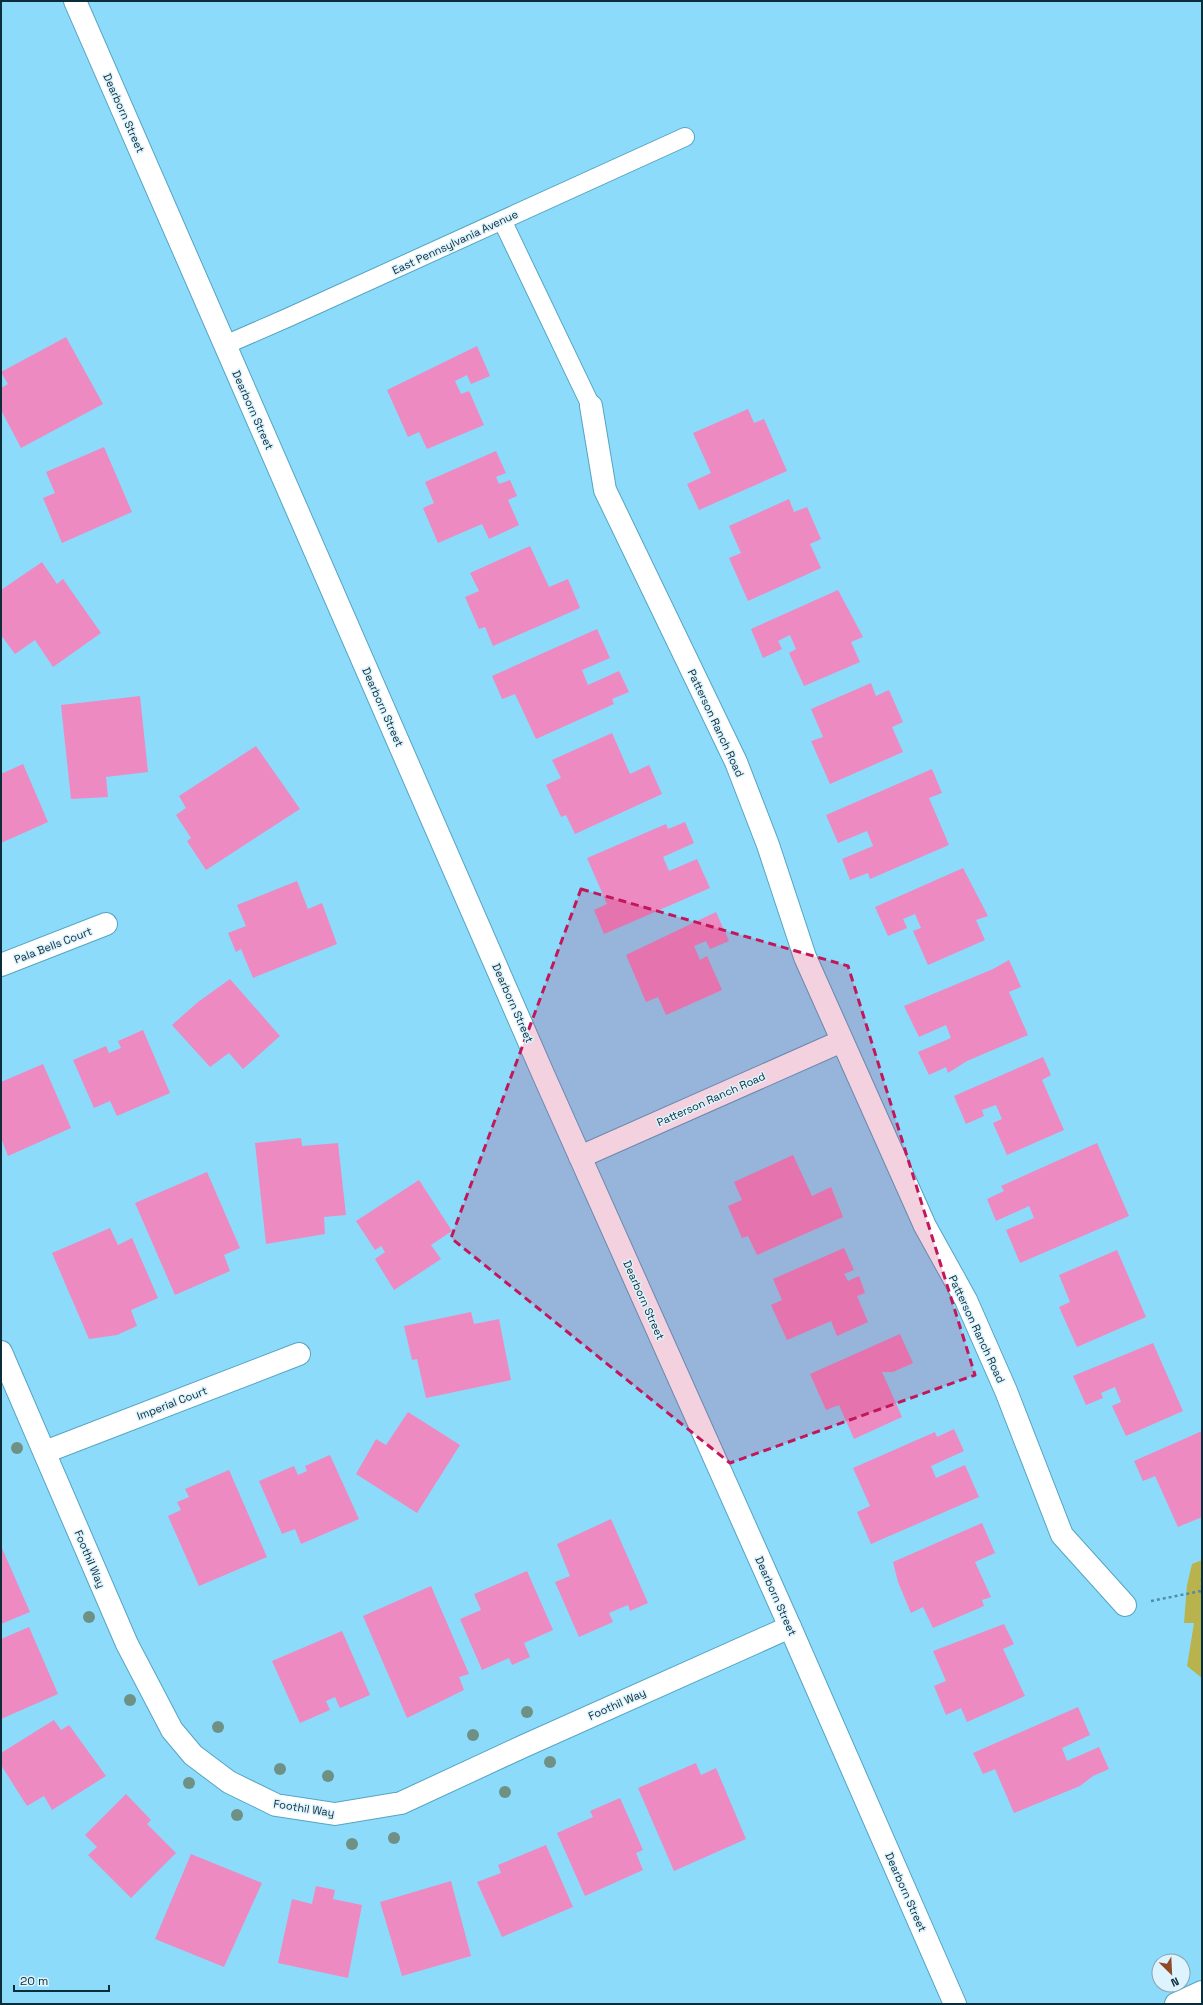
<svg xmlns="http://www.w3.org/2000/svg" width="1203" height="2005" viewBox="0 0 1203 2005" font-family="'Space Grotesk',sans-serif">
<rect width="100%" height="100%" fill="#8cdbfb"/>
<path fill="#b9b34e" d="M1202 1560V1678L1187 1666 1194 1623H1184L1187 1585 1192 1564Z"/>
<path fill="#ee8ac2" d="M66 337 103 404 21 448 1 410V388L8 384 1 372Z
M477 346 490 376 471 384 467 375 455 381 461 394 469 391 484 425 427 449 419 432 408 437 387 390Z
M748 409 754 423 764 419 787 471 699 510 687 484 711 473 693 433Z
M104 447 132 512 62 543 43 498 55 493 46 472Z
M496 451 506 473 496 477 499 484 510 480 517 496 508 500 519 525 489 539 482 524 438 543 423 508 434 503 425 482Z
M789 499 794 512 807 507 821 539 810 544 821 568 748 601 729 558 741 553 729 526Z
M530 546 549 587 568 579 580 608 493 646 485 627 479 629 465 597 479 591 470 573Z
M42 562 57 584 63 579 101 633 53 667 35 640 15 654 1 635V590Z
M838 590 863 637 851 642 860 662 804 686 789 653 796 649 790 635 778 641 782 649 763 658 751 629Z
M597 629 610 658 582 670 588 685 619 671 629 692 612 699 614 704 536 739 515 694 502 699 492 676Z
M871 683 876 696 889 690 903 722 892 727 903 752 830 784 811 741 823 737 811 709Z
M140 696 148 772 106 777 108 797 71 799 61 705Z
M612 733 630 774 649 765 662 794 575 834 566 815 561 817 546 785 561 778 552 760Z
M256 746 300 809 206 870 187 841 191 838 176 815 186 808 179 796Z
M23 764 48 822 1 843V774Z
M932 769 942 793 929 798 949 845 870 879 868 873 850 880 842 859 873 846 867 831 838 843 826 815Z
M685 822 694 843 663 857 669 871 697 859 710 888 604 934 594 910 607 904 587 858 666 824 668 829Z
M963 868 988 916 976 920 985 940 928 965 913 931 921 928 915 914 903 919 907 928 888 936 875 907Z
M297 881 308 909 322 903 337 944 253 978 241 949 236 952 228 933 246 926 237 905Z
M716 912 729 941 710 949 706 941 694 946 700 960 707 956 722 990 666 1015 658 997 646 1002 626 955Z
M1009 960 1021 987 1009 992 1028 1035 967 1061 948 1073 946 1067 929 1075 918 1052 951 1038 946 1025 919 1037 904 1006 993 969Z
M230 979 280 1036 243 1069 229 1053 210 1067 172 1025 198 1002Z
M143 1030 170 1093 117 1116 110 1101 94 1108 73 1060 106 1046 109 1053 121 1048 118 1041Z
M1043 1057 1051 1075 1042 1080 1064 1130 1007 1155 993 1123 1002 1119 996 1105 982 1110 984 1116 966 1124 954 1096Z
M43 1064 71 1128 8 1156 1 1138V1082Z
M301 1138 302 1146 338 1143 346 1215 324 1217 325 1234 266 1244 255 1143Z
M1097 1143 1129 1216 1020 1263 1006 1230 1034 1218 1029 1206 996 1221 987 1199 1004 1191 1001 1186Z
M793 1155 812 1196 831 1187 843 1217 757 1255 748 1236 742 1238 728 1206 742 1200 734 1182Z
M207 1172 240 1248 224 1255 230 1271 175 1295 135 1203Z
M419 1180 452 1231 431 1245 441 1259 394 1290 375 1259 385 1252 381 1246 375 1250 356 1221Z
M110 1228 118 1245 132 1238 158 1298 131 1310 137 1326 117 1335 89 1339 52 1253Z
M844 1248 854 1270 844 1274 848 1281 859 1276 865 1293 857 1296 868 1322 837 1336 831 1321 787 1340 771 1305 782 1300 773 1279Z
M1117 1250 1146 1317 1077 1347 1059 1307 1070 1302 1059 1275Z
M471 1312 474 1324 499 1319 511 1380 426 1398 417 1359 412 1360 404 1326Z
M900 1334 913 1363 893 1372H882L902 1417 854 1439 839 1405 826 1410 810 1374Z
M1153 1343 1183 1411 1126 1436 1112 1406 1121 1402 1115 1387 1101 1393 1103 1398 1086 1405 1073 1376Z
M408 1412 460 1445 417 1513 356 1474 376 1439 386 1445Z
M954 1429 964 1451 931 1466 936 1478 965 1465 979 1497 871 1544 857 1512 870 1506 853 1468 935 1432 937 1437Z
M1202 1431V1517L1178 1527 1155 1476 1143 1481 1134 1461Z
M330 1455 359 1519 301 1544 295 1529 282 1534 259 1481 294 1466 298 1475 307 1471 305 1466Z
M229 1470 267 1557 199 1586 168 1516 181 1510 177 1502 189 1497 185 1489Z
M611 1519 648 1603 630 1611 628 1605 609 1613 613 1622 579 1637 555 1582 570 1576 557 1544Z
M982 1523 995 1553 975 1562 991 1597 982 1600 984 1606 933 1628 923 1607 911 1613 898 1582 893 1562Z
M1 1546 30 1612 1 1624Z
M527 1571 553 1630 524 1643 530 1657 512 1665 509 1658 482 1670 460 1619 481 1610 474 1594Z
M431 1586 469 1674 459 1677 464 1690 407 1718 363 1616Z
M1004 1624 1014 1644 1003 1649 1025 1696 967 1722 961 1708 946 1715 934 1686 946 1681 933 1651Z
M29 1627 58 1694 1 1719V1639Z
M342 1631 370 1695 340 1708 335 1697 326 1701 330 1710 300 1723 272 1661Z
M1078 1707 1090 1735 1062 1748 1067 1761 1099 1747 1109 1769 1093 1776 1080 1786 1014 1813 995 1769 983 1774 973 1753Z
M54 1720 61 1730 69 1725 106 1776 52 1810 44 1796 27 1806 1 1765V1753Z
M696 1763 701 1775 716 1768 746 1839 674 1871 638 1788Z
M126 1794 151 1820 147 1824 176 1853 131 1898 88 1855 97 1847 85 1835Z
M620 1798 643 1850 636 1853 643 1870 585 1896 557 1833 593 1817 590 1811Z
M546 1845 573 1907 502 1937 477 1882 501 1873 498 1865Z
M191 1854 262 1883 224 1967 155 1939Z
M451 1881 471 1956 402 1976 380 1902Z
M316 1886 335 1890 333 1899 362 1905 348 1978 278 1963 292 1899 312 1904Z"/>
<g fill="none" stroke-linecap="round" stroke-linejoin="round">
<defs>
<path id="service" d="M502 220 591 406
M225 345 287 318 685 137"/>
<path id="minor" d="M591 406 605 490 736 762 768 845 805 957 925 1226 966 1300 1006 1391 1062 1535 1125 1605
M1 965 106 924
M580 1157 842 1041
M1 1352 127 1644 172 1730 193 1755 229 1782 276 1805 335 1814 401 1803 524 1746 790 1627
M45 1452 299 1354"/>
<path id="tertiary" d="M75 1 544 1076 790 1627 955 2004
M1176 2004 1202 1992"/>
</defs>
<use href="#service" stroke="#56a4c3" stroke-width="20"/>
<use href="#minor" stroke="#56a4c3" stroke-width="24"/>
<use href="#tertiary" stroke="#56a4c3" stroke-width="24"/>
<path stroke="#528da4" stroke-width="2.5" stroke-dasharray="3 3" stroke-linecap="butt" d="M1202 1579V1595
M1151 1601 1201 1591"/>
<use href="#service" stroke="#fff" stroke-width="18"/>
<use href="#minor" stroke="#fff" stroke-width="22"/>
<use href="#tertiary" stroke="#fff" stroke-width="22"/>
</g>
<g fill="#6e9085">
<circle cx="17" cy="1448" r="6"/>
<circle cx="89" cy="1617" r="6"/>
<circle cx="130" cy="1700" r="6"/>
<circle cx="527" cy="1712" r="6"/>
<circle cx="218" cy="1727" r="6"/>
<circle cx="473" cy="1735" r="6"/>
<circle cx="550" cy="1762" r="6"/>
<circle cx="280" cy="1769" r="6"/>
<circle cx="328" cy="1776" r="6"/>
<circle cx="189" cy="1783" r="6"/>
<circle cx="505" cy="1792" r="6"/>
<circle cx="237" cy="1815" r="6"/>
<circle cx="394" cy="1838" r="6"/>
<circle cx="352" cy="1844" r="6"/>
</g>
<path fill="#c2185b" fill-opacity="0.2" stroke="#c2185b" stroke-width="3" stroke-dasharray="8 5" stroke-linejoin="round" d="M581 889 848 966 975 1375 730 1463 451 1238Z"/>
<g text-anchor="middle" stroke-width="3" stroke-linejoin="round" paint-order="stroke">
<g font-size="11" fill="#0b2d39" stroke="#ddf3fd">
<text transform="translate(124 113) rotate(66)" y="4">Dearborn Street</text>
<text transform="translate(455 242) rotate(-25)" y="4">East Pennsylvania Avenue</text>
<text transform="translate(253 410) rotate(66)" y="4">Dearborn Street</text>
<text transform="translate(383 707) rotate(66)" y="4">Dearborn Street</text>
<text transform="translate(716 723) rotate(65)" y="4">Patterson Ranch Road</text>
<text transform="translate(53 945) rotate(-21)" y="4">Pala Bells Court</text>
<text transform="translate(513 1003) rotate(66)" y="4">Dearborn Street</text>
<text transform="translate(711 1099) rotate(-24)" y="4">Patterson Ranch Road</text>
<text transform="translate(644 1300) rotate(66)" y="4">Dearborn Street</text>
<text transform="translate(977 1329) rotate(65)" y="4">Patterson Ranch Road</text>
<text transform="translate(172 1403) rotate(-21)" y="4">Imperial Court</text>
<text transform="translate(90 1559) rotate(67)" y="4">Foothil Way</text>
<text transform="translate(776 1596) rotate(66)" y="4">Dearborn Street</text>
<text transform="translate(617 1704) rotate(-24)" y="4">Foothil Way</text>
<text transform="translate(304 1808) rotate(9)" y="4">Foothil Way</text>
<text transform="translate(906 1892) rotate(66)" y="4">Dearborn Street</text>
</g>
</g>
<rect width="1203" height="2005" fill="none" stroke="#0b2d39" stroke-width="4"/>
<g transform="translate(1171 1973) rotate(156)"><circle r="19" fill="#ddf3fd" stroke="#89a4af"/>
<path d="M0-3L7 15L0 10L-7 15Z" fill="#924a26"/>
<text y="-6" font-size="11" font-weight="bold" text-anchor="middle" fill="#0b2d39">N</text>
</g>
<path d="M14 1985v6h95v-6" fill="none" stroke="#0b2d39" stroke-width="2"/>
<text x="20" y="1985" font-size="12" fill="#0b2d39" stroke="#ddf3fd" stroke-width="3" paint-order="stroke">20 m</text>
</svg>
